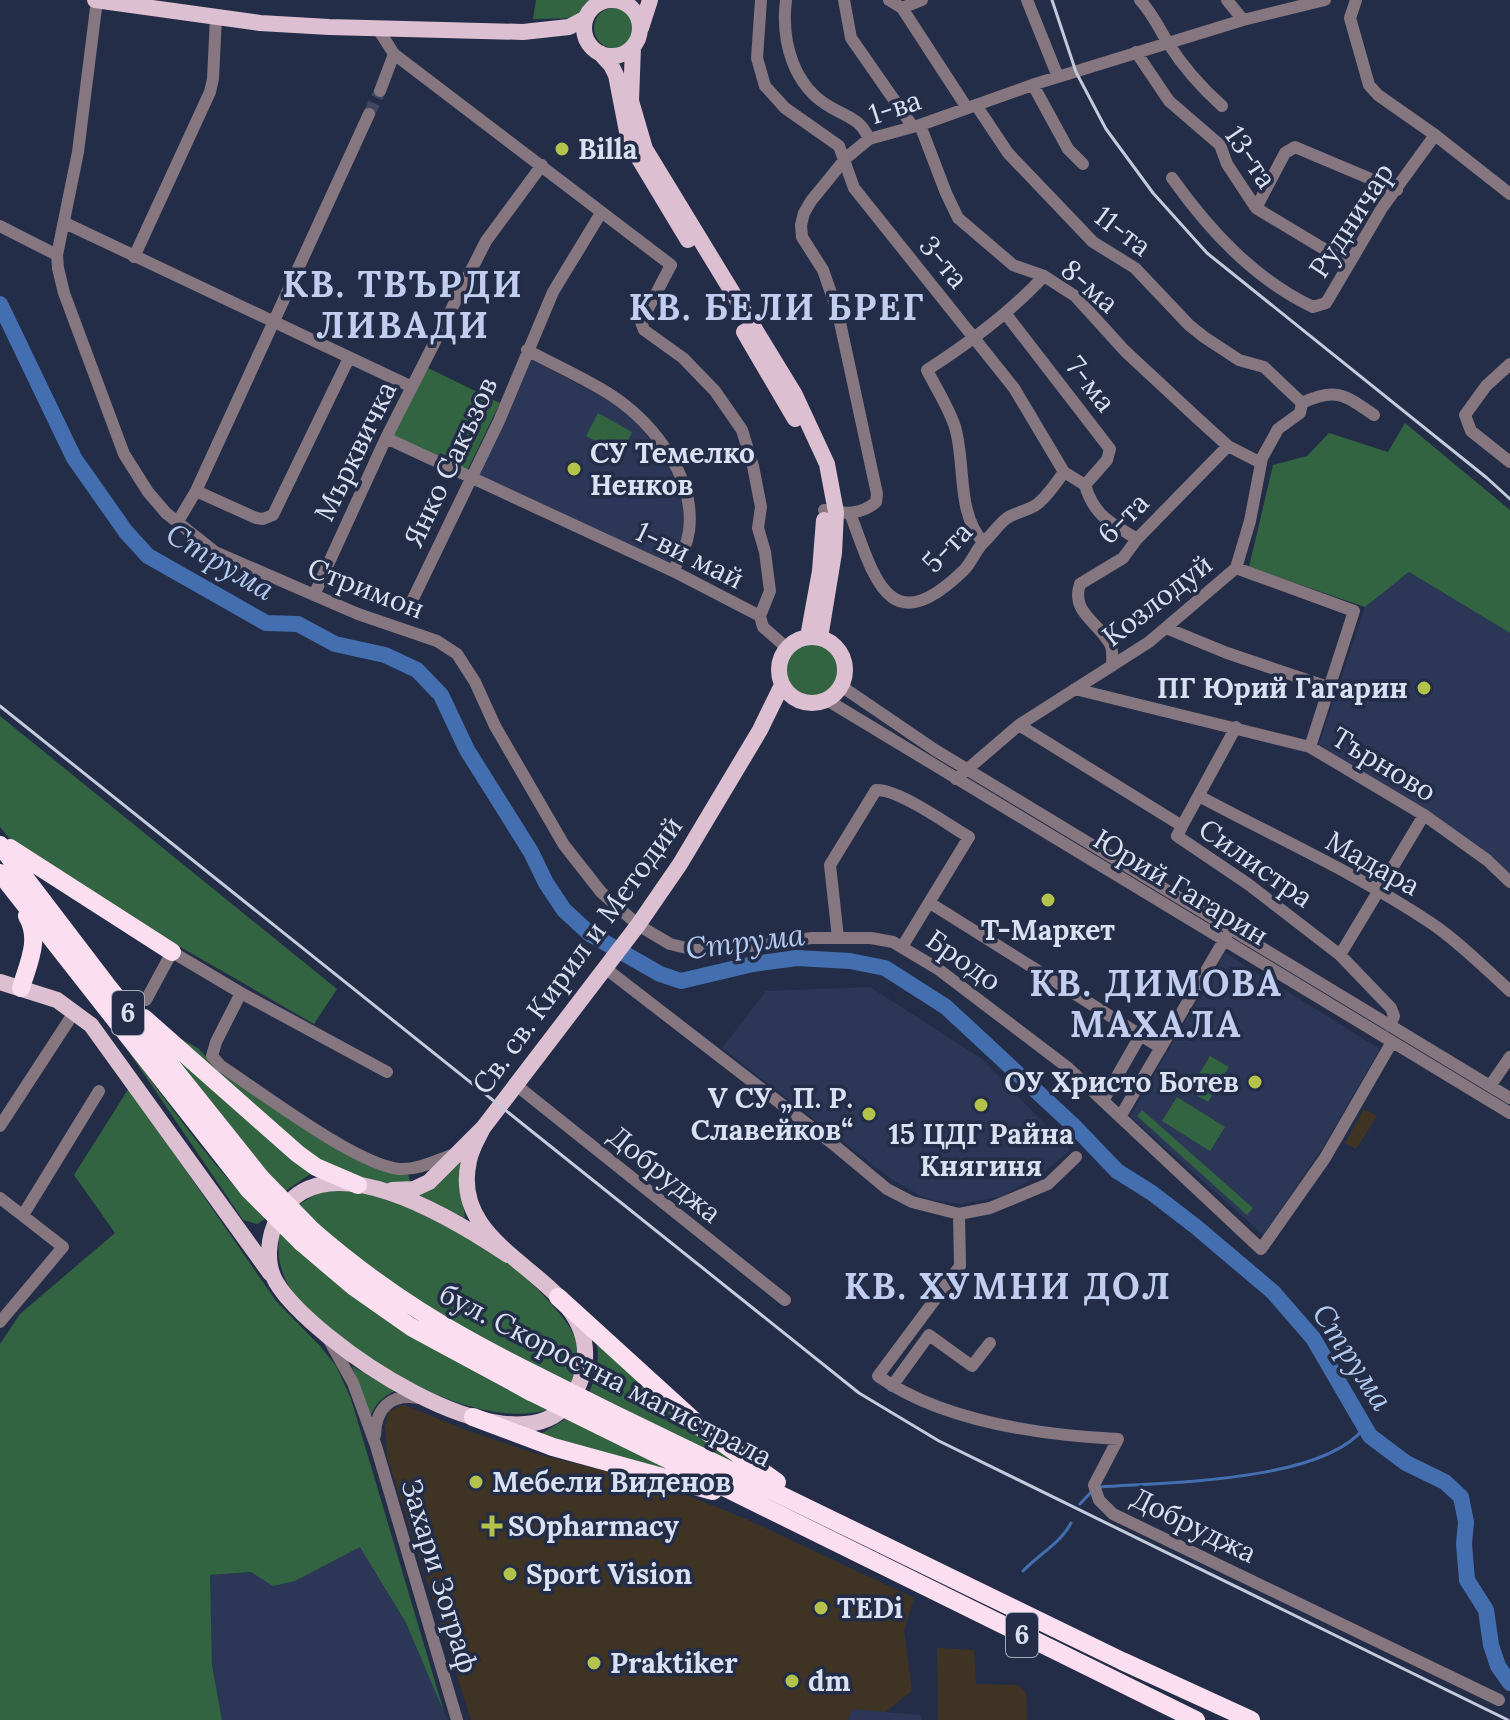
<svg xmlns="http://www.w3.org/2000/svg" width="1510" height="1720" viewBox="0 0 1510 1720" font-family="Lora,serif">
<rect width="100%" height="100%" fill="#242d47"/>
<path fill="#3f3424" d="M1364 1109 1377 1116 1356 1149 1345 1143Z
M404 1405 463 1429 537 1454 661 1485 746 1519 914 1598 904 1631 912 1691 884 1713 853 1709 848 1720H471L387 1456 385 1424 390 1410Z
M937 1648 974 1650 976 1684 1018 1685 1026 1693 1027 1720H938Z"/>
<path fill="#2c3656" d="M530 359 606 399 624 412 640 426 668 463 684 508 687 532 671 568 474 476Z
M1409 572 1510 633V874L1506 869 1319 744 1365 607Z
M1225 953 1380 1049 1323 1147 1263 1235 1130 1116Z
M870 987 982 1059 1070 1150 1047 1170 1003 1196 961 1204 938 1201 919 1195 891 1179 722 1048 766 991Z
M360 1546 406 1623 448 1720H222L212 1665 210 1575 251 1572 295 1581Z
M852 1709 921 1715V1720H848Z"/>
<path fill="#326441" d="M536 0H594L578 18 533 19Z
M594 28a20 20 0 1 1 40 0a20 20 0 1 1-40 0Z
M426 367 500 403 467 471 393 435Z
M598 413 632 432 622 455 586 436Z
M1405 423 1510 510V633L1409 572 1365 607 1249 567 1273 465 1307 456 1329 433 1388 452Z
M783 670a27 27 0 1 1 54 0a27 27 0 1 1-54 0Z
M0 716 337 989 314 1024 170 941 14 844 0 827Z
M114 1030C162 1094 208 1162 265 1219L257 1224 243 1220Z
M154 1034 312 1173 284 1192Z
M179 1038 198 1048 212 1063 328 1141 408 1173 410 1181 394 1185 353 1175 309 1155Z
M1210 1056 1229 1067 1208 1102 1189 1091Z
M129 1088 276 1301 320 1346 336 1366 351 1399 444 1712 406 1623 360 1547 295 1581 273 1586 251 1572 210 1575 212 1665 222 1720H0V1344L20 1314 115 1233 74 1175Z
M1177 1097 1225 1127 1210 1151 1162 1121Z
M1142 1110 1253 1208 1247 1215 1137 1116Z
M459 1160 464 1162 460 1180 465 1218 414 1195Z
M346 1189C424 1206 501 1244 553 1306 564 1319 576 1332 577 1349 579 1362 575 1373 570 1385L482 1342 368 1268 297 1206 318 1193Z
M280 1233 422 1342 508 1390 549 1409C476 1435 335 1350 292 1291 280 1273 276 1253 280 1233Z
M595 1335 688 1427 747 1472 589 1393C597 1373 601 1357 595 1335Z
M352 1366 395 1391C382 1397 376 1403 370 1417Z
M567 1418 703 1484 541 1434Z"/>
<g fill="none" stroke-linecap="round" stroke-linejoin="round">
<path stroke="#436fb0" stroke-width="3" d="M1100 1487C1166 1482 1323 1482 1364 1428
M1080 1504 1093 1490
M1023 1571C1039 1554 1061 1543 1071 1523"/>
<path stroke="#436fb0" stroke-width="16" d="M0 304 74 458 126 532 148 556 266 623 298 624 335 644 385 655 417 670 441 695 467 750 531 852 546 883 564 910 590 934 660 974 681 981 753 964 797 958 850 961 885 968 946 1007 1074 1126 1117 1171 1152 1193 1195 1226 1273 1292 1313 1338 1370 1436 1406 1463 1445 1482 1461 1497 1466 1522 1464 1544 1467 1580 1486 1610 1491 1645 1498 1666 1510 1683"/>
<path stroke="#3f4860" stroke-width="12" stroke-dasharray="12 6" stroke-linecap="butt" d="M369 114 380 91"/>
<path stroke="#85767f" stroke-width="12" d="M97 0 78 152 57 255 58 268 64 293 124 454 148 492 166 513 215 552 358 614 437 641 457 654 475 682 495 726 564 845 601 892 638 925 670 944 695 950 727 949 812 938H871L893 942 938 969 1067 1067 1261 1249 1325 1158 1392 1042
M761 0 757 58 765 86 785 108 839 146 854 188 1014 388 1064 472 1085 485C1094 516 1111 523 1137 539
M786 0C781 41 793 87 832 108 850 118 861 120 869 139
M844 0 851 38 913 127
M889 0 902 8 967 108
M1027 0 1058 77
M1140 0C1152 13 1159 28 1168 43 1183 67 1201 87 1222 106
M1227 0 1243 20
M902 8 922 0
M378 29 394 54 671 265 641 322 644 330 683 358 715 391 742 430 753 466 761 507 758 528 765 552 770 591 760 616
M1136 52 1169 101 1220 145 1227 164 1256 208 1349 264
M1033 85 1068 149 1083 164
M380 91 394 54
M920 125 946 193 958 218 1013 265 1044 276 1075 296 1125 351 1196 417 1228 446 1261 463
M1435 135 1510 194
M1172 178C1209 230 1254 279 1313 307L1326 303 1382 208 1435 135 1378 95 1369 85 1350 18 1356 0
M1256 208 1285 153 1295 147 1397 190
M65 223 412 387
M0 226 57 255
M134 257 210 92 213 79 216 17
M1005 313 1110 449 1107 460 1085 485
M527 350C556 366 587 379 614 397 655 425 696 479 689 531 687 546 680 558 673 571
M1510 364 1486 386 1465 415 1471 431 1510 462
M1302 403C1336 387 1345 395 1374 415
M386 438 673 571 760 616 763 627 787 648
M196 491 256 518 263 519 273 515 349 358
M824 510C844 514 861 515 876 502L877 494 838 313 823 270 802 237 801 225 804 213 811 201 846 158 869 139 920 125 1035 84 1243 20 1325 0
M850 513C875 580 889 643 964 570 973 561 976 548 986 540 993 533 999 524 1007 518 1016 512 1027 511 1036 505 1047 497 1056 483 1064 472
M177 523 196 491 369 114
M983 542C956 512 966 464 955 427 949 408 936 388 927 370 969 343 1010 313 1044 276
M1236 568 1354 611 1310 747
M314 595 386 438 486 241 542 165
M410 605 499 421 553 292 601 213
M1166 628 1227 653 1328 687
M1112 666C1112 661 1113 652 1111 646 1101 623 1070 614 1080 584L1123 558 1137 539 1228 446
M841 686 935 750 1510 1098
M1075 689 1310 747 1424 815 1487 860 1510 882
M827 700 1510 1113
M1019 725 1182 826 1177 836 1248 884 1340 955 1424 815
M956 779 1019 725 1149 642 1236 568 1250 521 1262 458 1278 429 1300 413 1302 403 1264 367 1239 360 1204 337 1189 325 1135 268 1093 242 1008 153 976 105
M1199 796C1277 838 1358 874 1431 923 1459 942 1485 968 1510 991
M1182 826 1236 727
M930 903 1161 1048
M838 938 830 865 876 790C899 789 948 825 969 837L902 947
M1340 955 1391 1008 1394 1016 1390 1026
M605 968 833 1144 887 1189 912 1202 959 1214 990 1208 1048 1184 1076 1157
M241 993 216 1042 212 1056 221 1066C261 1092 355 1164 399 1169 418 1170 435 1161 452 1155
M146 1000 172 952 241 993 387 1072
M516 1085 785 1300
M1490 1086 1510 1057
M1103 1101 1140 1036
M1120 1117 1226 937
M0 1126 75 1011
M0 1198 63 1247 0 1322
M959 1214 960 1266 878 1376C943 1422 1040 1435 1118 1439L1094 1485 1099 1500 1113 1514 1499 1700
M23 1215 99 1091
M328 1338 353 1383 376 1446 457 1720
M892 1386 929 1335 972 1366 990 1343
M375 1435C376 1408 391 1393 419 1398"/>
<path stroke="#dcbfd1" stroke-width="16" d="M95 0 260 23 329 27 523 32 569 27 586 18
M584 28a28 28 0 1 1 56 0a28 28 0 1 1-56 0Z
M641 28 650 0
M633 47 631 101 645 149 795 395 827 464 836 512 834 553 820 638
M600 53 611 65 616 75 629 142 688 240
M744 332 795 419
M779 670a33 33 0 1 1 66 0a33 33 0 1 1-66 0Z
M808 637 820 571 824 520
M0 982 57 1000 91 1025 270 1273
M483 1128C478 1138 471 1149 469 1161 447 1256 590 1274 585 1358 584 1374 578 1390 568 1403 510 1477 311 1341 276 1282 265 1264 268 1236 278 1218 321 1135 457 1221 508 1255
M392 1190 414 1189 429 1182 483 1128 638 925 680 864 760 730 782 685"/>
<path stroke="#fbdeef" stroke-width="18" d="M0 845 106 984 261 1178
M10 848 172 952
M0 873 249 1190
M21 988C28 964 41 939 27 916
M144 1018 298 1154 316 1167 358 1185
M313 1231C387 1295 451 1333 538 1376
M301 1242 354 1287 411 1327 531 1392
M558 1297 703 1429 777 1482
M608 1411 1122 1661 1251 1720
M473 1417 553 1447 713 1491
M600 1426 1196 1720"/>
<path stroke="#c3cadc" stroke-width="3" d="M1052 0 1076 72 1106 129 1153 193 1207 253 1487 478 1510 499
M0 706 859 1393 939 1441 1508 1720"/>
<path stroke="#fbdeef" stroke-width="18" d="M261 1178 313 1231
M249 1190 301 1242
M538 1376 608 1411
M531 1392 600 1426"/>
</g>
<g fill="#b3c24b" stroke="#242d47" stroke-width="3">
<circle cx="562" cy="149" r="8"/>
<circle cx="574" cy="469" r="8"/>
<circle cx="1424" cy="688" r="8"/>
<circle cx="1048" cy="900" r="8"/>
<circle cx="1255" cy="1082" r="8"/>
<circle cx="981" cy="1105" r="8"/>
<circle cx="869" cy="1114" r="8"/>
<circle cx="476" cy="1482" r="8"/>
<path d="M488 1514h8v8h8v8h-8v8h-8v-8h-8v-8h8z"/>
<circle cx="510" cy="1574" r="8"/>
<circle cx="821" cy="1608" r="8"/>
<circle cx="594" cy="1663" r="8"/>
<circle cx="792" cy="1681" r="8"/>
</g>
<g text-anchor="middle" stroke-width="7" stroke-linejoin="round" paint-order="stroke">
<g fill="#242d47" stroke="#a3aabe" stroke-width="2">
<rect x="112" y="991" width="32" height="44" rx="6"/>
<rect x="1006" y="1613" width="32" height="44" rx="6"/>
</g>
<g font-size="26" font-weight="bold" fill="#d9e0f1">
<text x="128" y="1022">6</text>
<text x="1022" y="1644">6</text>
</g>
<g font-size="28" fill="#d9e0f1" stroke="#242d47">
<text transform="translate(895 107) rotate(-18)" y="10">1-ва</text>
<text transform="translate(1251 157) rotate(56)" y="10">13-та</text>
<text transform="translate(1351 220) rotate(-57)" y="10">Рудничар</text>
<text transform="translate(1123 231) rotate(37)" y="10">11-та</text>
<text transform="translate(944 262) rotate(50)" y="10">3-та</text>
<text transform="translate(1090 286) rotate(41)" y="10">8-ма</text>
<text transform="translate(1091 384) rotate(52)" y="10">7-ма</text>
<text transform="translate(355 451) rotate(-64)" y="10">Мърквичка</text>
<text transform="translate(450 462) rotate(-65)" y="10">Янко Сакъзов</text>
<text transform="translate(1123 518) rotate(-45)" y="10">6-та</text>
<text transform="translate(947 547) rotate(-46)" y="10">5-та</text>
<text transform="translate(690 555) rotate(26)" y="10">1-ви май</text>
<text transform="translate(366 588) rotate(21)" y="10">Стримон</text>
<text transform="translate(1157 600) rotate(-38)" y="10">Козлодуй</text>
<text transform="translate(1384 764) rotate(31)" y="10">Търново</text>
<text transform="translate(1256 863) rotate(35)" y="10">Силистра</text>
<text transform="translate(1373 863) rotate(29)" y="10">Мадара</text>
<text transform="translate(1181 887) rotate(31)" y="10">Юрий Гагарин</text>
<text transform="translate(577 955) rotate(-54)" y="10">Св. св. Кирил и Методий</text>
<text transform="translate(964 960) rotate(35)" y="10">Бродо</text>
<text transform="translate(665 1174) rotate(39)" y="10">Добруджа</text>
<text transform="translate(606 1375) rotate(27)" y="10">бул. Скоростна магистрала</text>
<text transform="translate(1194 1525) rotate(26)" y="10">Добруджа</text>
<text transform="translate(440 1576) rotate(73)" y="10">Захари Зограф</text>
</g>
<g font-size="28" font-weight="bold" fill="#d9e0f1" stroke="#242d47" text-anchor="start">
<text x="578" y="159">Billa</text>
<text x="590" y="463">СУ Темелко<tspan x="590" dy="32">Ненков</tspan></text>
<text x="1408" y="698" text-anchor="end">ПГ Юрий Гагарин</text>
<text x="1048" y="940" text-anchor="middle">Т-Маркет</text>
<text x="1239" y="1092" text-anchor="end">ОУ Христо Ботев</text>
<text x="853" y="1108" text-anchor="end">V СУ „П. Р.<tspan x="853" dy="32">Славейков“</tspan></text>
<text x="981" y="1144" text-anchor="middle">15 ЦДГ Райна<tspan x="981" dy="32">Княгиня</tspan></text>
<text x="492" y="1492">Мебели Виденов</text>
<text x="508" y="1536">SOpharmacy</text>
<text x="526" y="1584">Sport Vision</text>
<text x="837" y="1618">TEDi</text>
<text x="610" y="1673">Praktiker</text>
<text x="808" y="1691">dm</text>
</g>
<g font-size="30" font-style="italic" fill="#b3cbf0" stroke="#242d47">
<text transform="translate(220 562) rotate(31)" y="10">Струма</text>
<text transform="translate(745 942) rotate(-7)" y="10">Струма</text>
<text transform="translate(1352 1357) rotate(57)" y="10">Струма</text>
</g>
<g font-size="36" font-weight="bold" letter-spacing="2" fill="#c1cef0" stroke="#242d47">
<text x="403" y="297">КВ. ТВЪРДИ<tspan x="403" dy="41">ЛИВАДИ</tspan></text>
<text x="777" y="320">КВ. БЕЛИ БРЕГ</text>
<text x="1156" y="996">КВ. ДИМОВА<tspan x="1156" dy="41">МАХАЛА</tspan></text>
<text x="1008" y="1299">КВ. ХУМНИ ДОЛ</text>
</g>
</g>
</svg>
